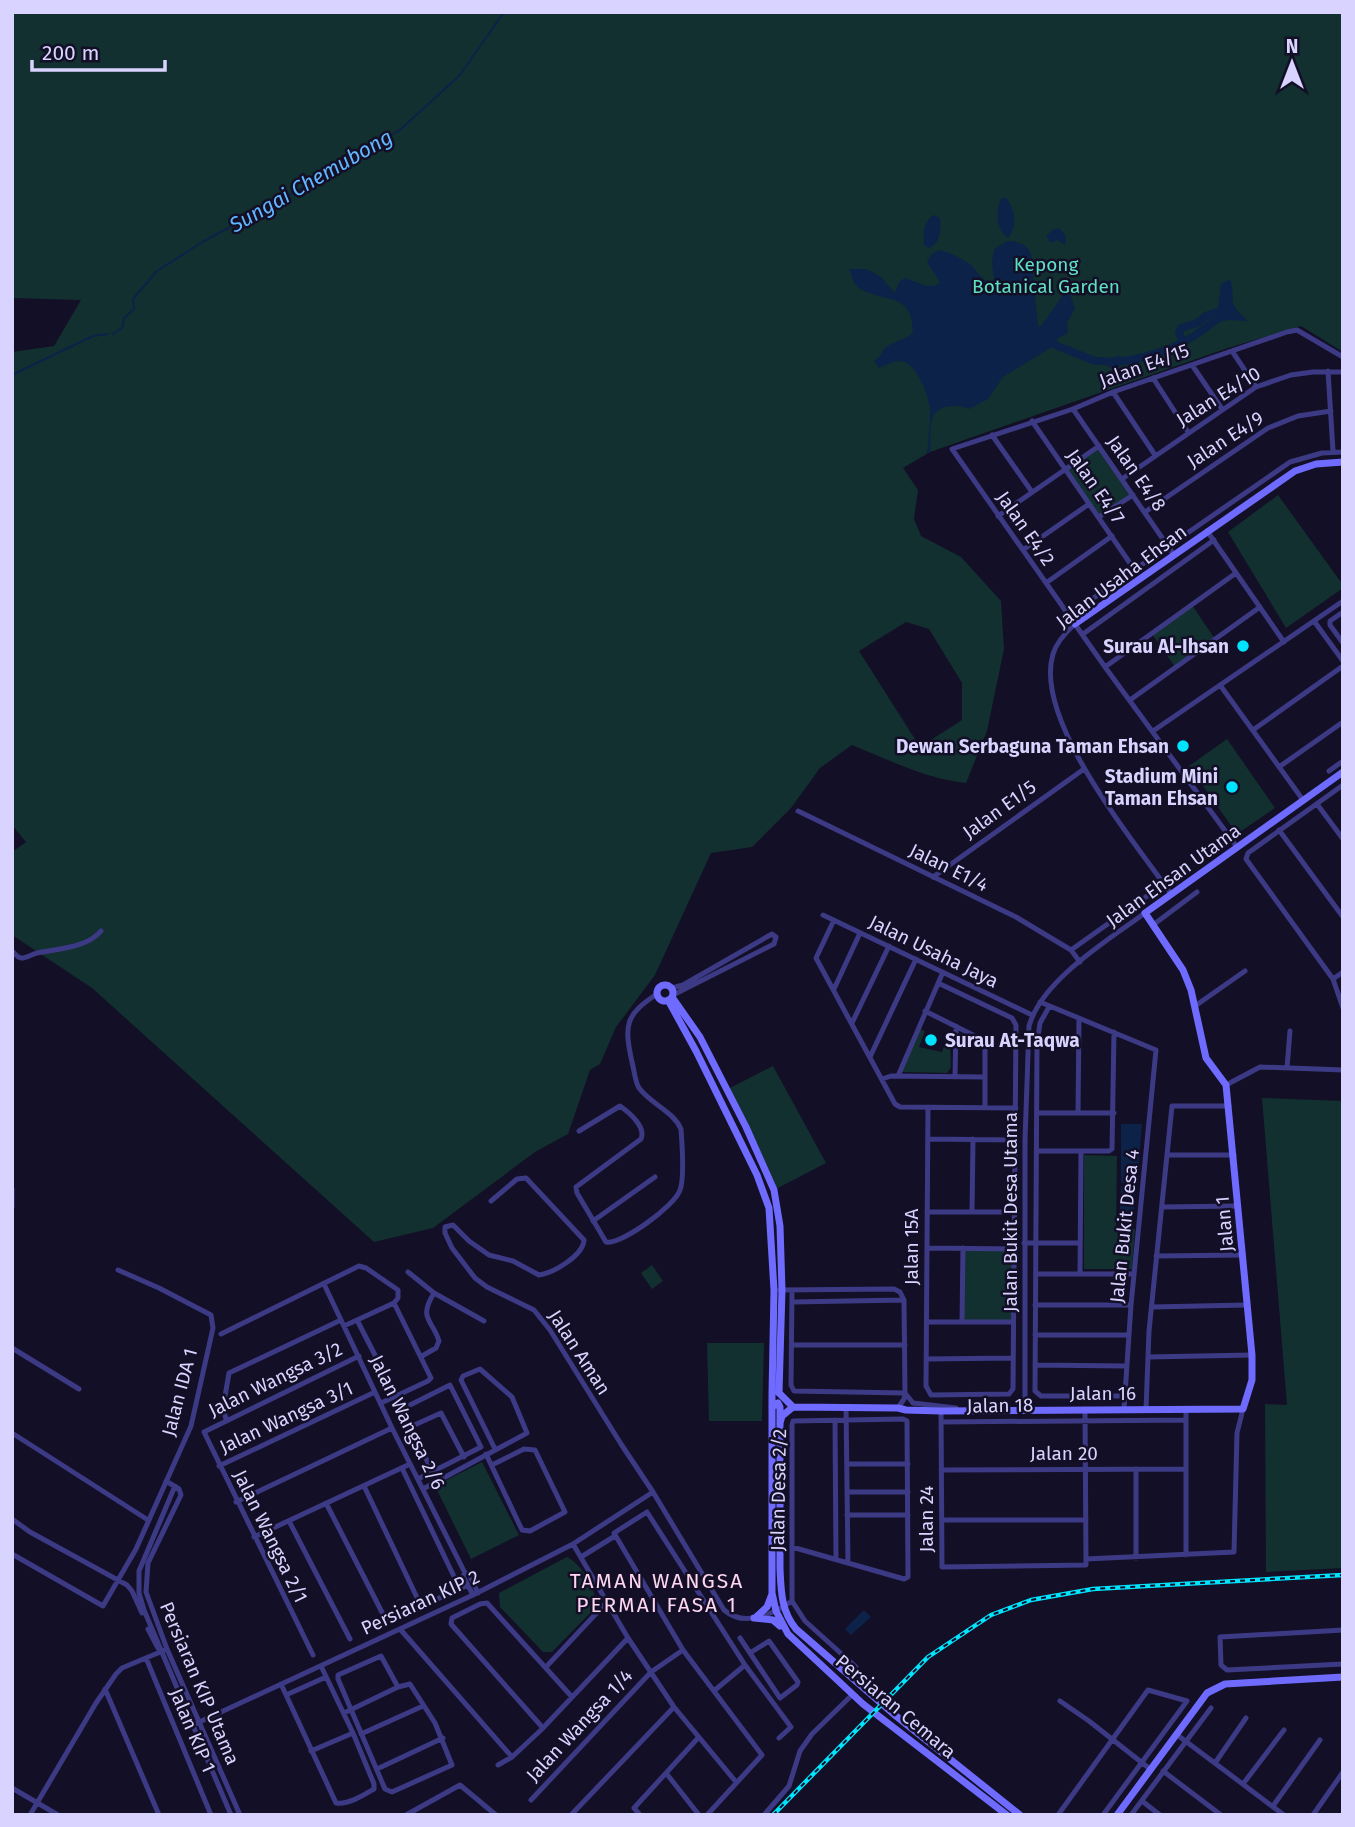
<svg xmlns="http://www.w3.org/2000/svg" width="1355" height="1827" viewBox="0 0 1355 1827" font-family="'Fira Sans',sans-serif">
<rect width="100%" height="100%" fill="#130f26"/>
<path fill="#12302f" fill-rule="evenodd" d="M12 12H1343V352L1301 326 1228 348 930 452 903 468 918 490 914 519 921 536 961 557 1001 601 1004 649 987 731 966 783C926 779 889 760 852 745L820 768 791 808 752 847 711 853 655 975 616 1027 600 1064 590 1070 568 1134 535 1152 433 1228 374 1242 92 988 12 935V852L26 842 12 825V352L54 346 81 300 12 298ZM906 622 929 629 962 683V720L920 747 859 651Z
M1099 446 1133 495 1099 517 1065 469Z
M1278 495 1343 585V588L1286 628 1228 532Z
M1192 605 1215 639 1175 667 1152 634Z
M1227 739 1275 808 1237 834 1189 766Z
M919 1029 925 1031 919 1047 942 1052 946 1039H950L951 1067 947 1073 902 1072Z
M773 1066 826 1163 774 1190 728 1089Z
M1262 1098 1343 1101V1568L1266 1572 1265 1404 1287 1405Z
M1084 1155 1117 1156 1116 1228 1135 1229 1132 1269H1084Z
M963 1248 1015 1249 1013 1322H962Z
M652 1265 663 1281 652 1289 641 1273Z
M707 1343H764L762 1421H709Z
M482 1462 519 1535 471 1559 435 1486Z
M567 1557C582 1564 595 1589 597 1606L552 1652H543L500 1607 499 1593Z"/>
<path fill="#0c2248" d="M1002 198H1006C1016 209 1017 228 1008 238 996 229 996 215 1000 200Z
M934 215 940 218C941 229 941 243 929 248L924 245C924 233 922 222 934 215Z
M1059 228 1066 236 1065 245 1057 240 1051 243 1046 236 1054 229Z
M1007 241C1017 241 1027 244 1031 254L1038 326H1041L1063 295 1070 294 1075 308 1067 323 1068 333 1058 338 1055 345 1003 377 988 399 969 409C958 404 938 404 933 417 929 426 931 442 930 452L927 454C928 440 931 423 930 410 929 396 916 361 900 361 893 361 886 365 879 368L874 361C881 357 881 352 886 347 895 341 906 340 913 332 913 291 882 303 859 288 853 284 852 276 849 269H866L880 276 895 293 899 282 905 278 927 286H935L940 282 927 262 933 253 940 250C951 253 962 258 972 266 978 272 981 279 989 282L994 279 992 262 994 249Z
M1230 279C1237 301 1225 301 1248 321L1228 320 1216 323 1221 284Z
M1119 356 1132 359 1115 369 1095 361Z
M1121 1124H1142L1137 1183H1121Z
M1121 1186H1136L1133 1227 1119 1226Z
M864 1610 871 1617 851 1635 845 1629Z"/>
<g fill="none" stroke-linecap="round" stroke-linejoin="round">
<path stroke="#0c2248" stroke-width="2" d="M113 334 123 327 124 318 134 309 133 299 157 271 204 241 345 165 401 129 460 75 504 12
M12 375 93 336 108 334"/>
<path stroke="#0c2248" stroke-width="8" d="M1183 343 1179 333 1181 328 1197 323 1206 316 1217 312
M1055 345 1095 361H1105
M1125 361C1163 354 1185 345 1216 320"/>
<path stroke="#3d3a85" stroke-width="5" d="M1232 351 1256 387
M1192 365 1222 409
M1328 371 1333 451
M1153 378 1188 432
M1113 392 1155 455
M1073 409 1174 555
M1032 421 1134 569
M992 435 1032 492
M1122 479 1256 387 1291 375 1313 372H1343
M1145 512 1268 428 1298 416 1331 411
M998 516 1099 446
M1099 517 1133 495
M1207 531 1284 642
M1023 550 1089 504
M1046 583 1112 536
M1343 612 1330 621V625L1343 643
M1069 615 1290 462 1322 453 1343 452
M1314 621 1343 661
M1075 624C1066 632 1057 641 1053 654 1033 720 1134 841 1171 894
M1083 634 1214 540
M1105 667 1236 573
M1220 685 1303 800
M1130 700 1260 607
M1253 730 1343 666
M1153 731 1343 601
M1279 767 1343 722
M1329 771 1343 761
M1343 785 1248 853 1246 859 1333 979 1343 1008
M1317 804 1343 839
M798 811 1016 917 1071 950 1080 962
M1279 830 1343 917
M1237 847 1105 667 952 449 1073 409 1113 392 1287 332 1297 330 1343 357
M933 877 1084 769
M823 915 1032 1015
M834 920 816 958 895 1104 900 1107 1016 1108
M1153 925 1197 892
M1071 950 1164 884
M12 951C14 953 18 958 21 958 25 959 32 954 37 953 57 949 87 948 101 931
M1333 979 1343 972
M672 988 683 985 772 934 776 937 774 944 673 995
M834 989 860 933
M1040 1002 1156 1050 1131 1305 1124 1409
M1195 1006 1245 971
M1049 1007 1040 1023 1037 1044 1035 1391 1041 1396H1124
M925 1011 983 1040 985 1045V1107
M852 1023 889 946
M870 1057 916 959
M1287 1068 1290 1031
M898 1076 943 972
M955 1077 956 1026
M882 1079 891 1076 985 1077
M1226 1085 1260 1067 1343 1070
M928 1107 926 1386 931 1395 1009 1394 1013 1389 1016 1025 1012 1018 938 983
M1037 1113H1114
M1078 1113 1079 1018
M579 1131 620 1106C630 1113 646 1127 641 1139L576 1187 577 1193 606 1242C621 1245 675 1206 680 1190 685 1177 682 1144 681 1129 673 1111 651 1104 639 1088 635 1082 634 1069 632 1062 624 1025 625 1015 657 994
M928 1139 1016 1140
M1037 1151H1109L1112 1149 1114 1032
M1167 1155H1234
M12 1189V1207
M491 1201 517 1179 526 1178 584 1240C583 1256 553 1273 539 1275L513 1261 489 1255 469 1241 453 1225 445 1227V1233L452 1248 475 1278 487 1287 534 1310 550 1330 621 1444 653 1492 724 1610C745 1628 773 1614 792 1601
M1162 1207 1238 1206
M927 1212H1015
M972 1212 973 1139
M593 1221 655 1177
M1024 1243H1080
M927 1248 1015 1249
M1156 1256 1243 1255
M408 1272 434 1293 484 1321
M1036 1274H1134
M1080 1274 1081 1151
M324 1284 392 1428 465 1573 463 1576 473 1595
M780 1290 894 1289 900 1292 904 1300
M792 1290 791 1385 794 1391 905 1393
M792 1302 904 1300
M1035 1305H1131
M1152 1307 1247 1305
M357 1320 396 1396
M927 1322H1013
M962 1322 963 1248
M344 1326 394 1303
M221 1334 359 1266 366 1268 398 1290V1298L394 1303
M1035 1335H1129
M792 1345H905
M12 1348 79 1389
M422 1356 436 1348 439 1341C432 1319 418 1319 434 1293
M1148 1357 1252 1355
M926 1359 1013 1358
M1035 1365 1126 1366
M905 1393 913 1403 956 1408
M381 1403 428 1381 431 1378 394 1303
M846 1407 848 1563
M898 1408 904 1399 905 1393 904 1300
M1146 1409 1149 1331 1172 1106H1229
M1186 1409V1555
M1025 1410V1140L1029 1026C1042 980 1107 941 1145 913
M941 1411 942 1567 1086 1565 1085 1409
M226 1419 223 1408 229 1373 341 1320
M835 1420 836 1559
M941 1422 1186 1420
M410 1427 441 1413 464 1457
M12 1433 148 1520
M486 1454 522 1530 530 1531 565 1512 535 1450 524 1449 492 1465
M847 1464H908
M219 1466 375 1392
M402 1468 460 1589
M1136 1469V1558
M941 1470 1186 1469
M418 1479 481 1447 450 1385 402 1409 432 1471
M166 1481 179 1489 181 1495 148 1563 146 1592 167 1649 240 1815
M175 1486 139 1571V1593L144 1610 231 1815
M364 1486 421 1606
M423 1489 527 1433 512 1397 480 1369 463 1376 461 1380 495 1449
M847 1492H908
M236 1502 392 1428
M326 1503 387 1622 468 1585
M847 1515H908
M12 1519 30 1532 127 1585 132 1591 142 1613
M942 1520H1086
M289 1521 350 1639
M254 1537 410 1464
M573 1544 628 1638 674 1707 736 1782
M792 1547 904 1579 908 1577 907 1421 903 1419 793 1421 792 1425V1601
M12 1554 103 1606 136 1549 191 1426 213 1328 211 1315 159 1288 118 1270
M581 1557 615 1536
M1086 1559 1234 1552 1237 1433 1243 1409
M465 1573 469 1574 478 1593
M792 1601 805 1621 856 1667 852 1678
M148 1629 158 1648
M400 1629 512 1757
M1343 1630 1220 1637 1221 1665 1227 1670 1343 1664
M740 1638 750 1653
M769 1641 798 1682 797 1685 780 1698 750 1653Z
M313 1655 204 1432 359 1356
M146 1658 211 1815
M546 1667 606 1603
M281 1684 336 1803C348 1805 364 1795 374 1789V1784L353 1733 321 1666
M105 1689 159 1815
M715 1690 745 1665
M286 1695 326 1677
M1060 1701 1089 1721 1150 1769
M344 1713 398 1687 410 1684 435 1723 452 1765 392 1792 385 1789 338 1679V1675L381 1656 398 1687
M193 1725 473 1595 573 1544 653 1492
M543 1728 451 1624 452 1618 480 1604 487 1603 572 1697
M361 1734 423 1706
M1176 1734 1284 1815
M311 1751 353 1733
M1215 1763 1246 1718
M498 1765 512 1757 541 1730 628 1638
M377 1769 443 1738
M1163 1771 1221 1815
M666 1773 699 1815
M1243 1784 1284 1730
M12 1788 58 1815
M531 1800 651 1672 683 1650
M1142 1801 1160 1815
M1273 1806 1320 1740
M30 1815 96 1703 116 1674 122 1668 165 1650
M406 1815 460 1785 496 1815
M571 1815 674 1707
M640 1815 634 1808 698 1738
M707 1815 762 1755 683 1650 614 1533 647 1512 745 1665 791 1727 779 1738
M764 1815 789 1786 800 1751 812 1734 853 1694
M1058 1815 1148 1690 1187 1701 1103 1815
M1131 1815 1211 1708
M1313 1815 1343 1772"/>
<path stroke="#6f6bff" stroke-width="7" d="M1075 624 1295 471 1316 464 1343 462
M657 993a8 8 0 1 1 16 0a8 8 0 1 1-16 0Z
M672 997 700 1037 746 1127 774 1190 780 1226 782 1290 779 1393
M668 1000 696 1051 757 1175 769 1208 774 1290 772 1393V1593L776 1611 788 1634 863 1704 1007 1815
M779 1393 793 1407
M772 1407 778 1403 780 1407V1568C781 1591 781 1611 796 1629L896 1716 1020 1815
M780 1423 782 1416 793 1407 898 1408 906 1410 941 1411 1243 1409 1252 1380V1355L1226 1085 1206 1058 1191 990 1183 970 1145 913 1343 772
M754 1618 773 1620 780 1626
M755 1618 767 1607 772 1594
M1117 1815 1207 1693 1225 1684 1343 1677"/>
<defs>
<path id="rail" d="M773 1815 928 1657 991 1615 1031 1600 1093 1589 1343 1575"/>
</defs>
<use href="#rail" stroke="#00e5ff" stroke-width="4.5"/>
<use href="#rail" stroke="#130f26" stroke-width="2" stroke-dasharray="5" stroke-linecap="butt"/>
</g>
<g fill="#00e5ff" stroke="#130f26" stroke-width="2.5">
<circle cx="1243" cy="646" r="7"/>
<circle cx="1183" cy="746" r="7"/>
<circle cx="1232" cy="787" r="7"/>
<circle cx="931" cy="1040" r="7"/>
</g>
<g text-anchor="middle" stroke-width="5" stroke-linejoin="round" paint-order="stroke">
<g font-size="19" fill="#5fe0c0" stroke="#130f26">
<text x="1046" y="271">Kepong<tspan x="1046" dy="22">Botanical Garden</tspan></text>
</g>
<g font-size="19" fill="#d9d4ff" stroke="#130f26">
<text transform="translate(1144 365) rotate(-20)" y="7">Jalan E4/15</text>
<text transform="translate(1218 396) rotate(-32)" y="7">Jalan E4/10</text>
<text transform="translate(1225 439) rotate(-33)" y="7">Jalan E4/9</text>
<text transform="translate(1137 473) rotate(55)" y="7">Jalan E4/8</text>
<text transform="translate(1096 486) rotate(55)" y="7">Jalan E4/7</text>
<text transform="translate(1026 528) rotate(55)" y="7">Jalan E4/2</text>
<text transform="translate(1121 576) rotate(-37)" y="7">Jalan Usaha Ehsan</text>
<text transform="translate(999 809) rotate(-36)" y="7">Jalan E1/5</text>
<text transform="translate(949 867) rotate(26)" y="7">Jalan E1/4</text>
<text transform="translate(1173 875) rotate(-36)" y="7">Jalan Ehsan Utama</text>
<text transform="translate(934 951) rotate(26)" y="7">Jalan Usaha Jaya</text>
<text transform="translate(1010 1212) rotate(-90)" y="7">Jalan Bukit Desa Utama</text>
<text transform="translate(1224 1224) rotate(-95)" y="7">Jalan 1</text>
<text transform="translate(1124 1226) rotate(-84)" y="7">Jalan Bukit Desa 4</text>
<text transform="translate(911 1247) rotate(-90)" y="7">Jalan 15A</text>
<text transform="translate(580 1352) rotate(57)" y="7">Jalan Aman</text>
<text transform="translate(275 1379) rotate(-26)" y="7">Jalan Wangsa 3/2</text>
<text transform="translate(179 1392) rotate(-75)" y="7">Jalan IDA 1</text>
<text x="1103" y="1400">Jalan 16</text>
<text transform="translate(1000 1405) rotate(-1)" y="7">Jalan 18</text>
<text transform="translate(286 1417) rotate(-25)" y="7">Jalan Wangsa 3/1</text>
<text transform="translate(408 1422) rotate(64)" y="7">Jalan Wangsa 2/6</text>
<text x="1064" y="1460">Jalan 20</text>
<text transform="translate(778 1490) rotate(-89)" y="7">Jalan Desa 2/2</text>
<text transform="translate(926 1519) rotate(-90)" y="7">Jalan 24</text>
<text transform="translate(271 1536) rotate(64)" y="7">Jalan Wangsa 2/1</text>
<text transform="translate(420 1602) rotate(-25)" y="7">Persiaran KIP 2</text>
<text transform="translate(200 1683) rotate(67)" y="7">Persiaran KIP Utama</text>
<text transform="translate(896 1706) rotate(40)" y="7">Persiaran Cemara</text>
<text transform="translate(579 1725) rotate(-47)" y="7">Jalan Wangsa 1/4</text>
<text transform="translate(193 1730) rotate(67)" y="7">Jalan KIP 1</text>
</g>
<g font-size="19" font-weight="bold" fill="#d9d4ff" stroke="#130f26" text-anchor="end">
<text x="1229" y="653">Surau Al-Ihsan</text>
<text x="1169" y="753">Dewan Serbaguna Taman Ehsan</text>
<text x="1218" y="783">Stadium Mini<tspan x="1218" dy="22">Taman Ehsan</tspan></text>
<text x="945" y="1047" text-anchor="start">Surau At-Taqwa</text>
</g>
<g font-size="21" font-style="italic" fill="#62b6ff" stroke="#130f26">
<text transform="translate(311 181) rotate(-30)" y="7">Sungai Chemubong</text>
</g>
<g font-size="21" letter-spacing="2" fill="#ffd6f0" stroke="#130f26">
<text x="657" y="1588">TAMAN WANGSA<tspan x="657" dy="24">PERMAI FASA 1</tspan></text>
</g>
</g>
<rect width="1355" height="1827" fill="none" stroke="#d9d4ff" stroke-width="28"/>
<g transform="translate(1292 63)" stroke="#130f26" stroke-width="5" paint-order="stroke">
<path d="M0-5L12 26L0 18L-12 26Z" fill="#d9d4ff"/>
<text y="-10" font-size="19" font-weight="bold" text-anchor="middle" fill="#d9d4ff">N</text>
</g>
<path d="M32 60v10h133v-10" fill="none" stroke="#d9d4ff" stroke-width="3.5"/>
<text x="42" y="60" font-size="21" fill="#d9d4ff" stroke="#130f26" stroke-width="5" paint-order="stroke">200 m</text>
</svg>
